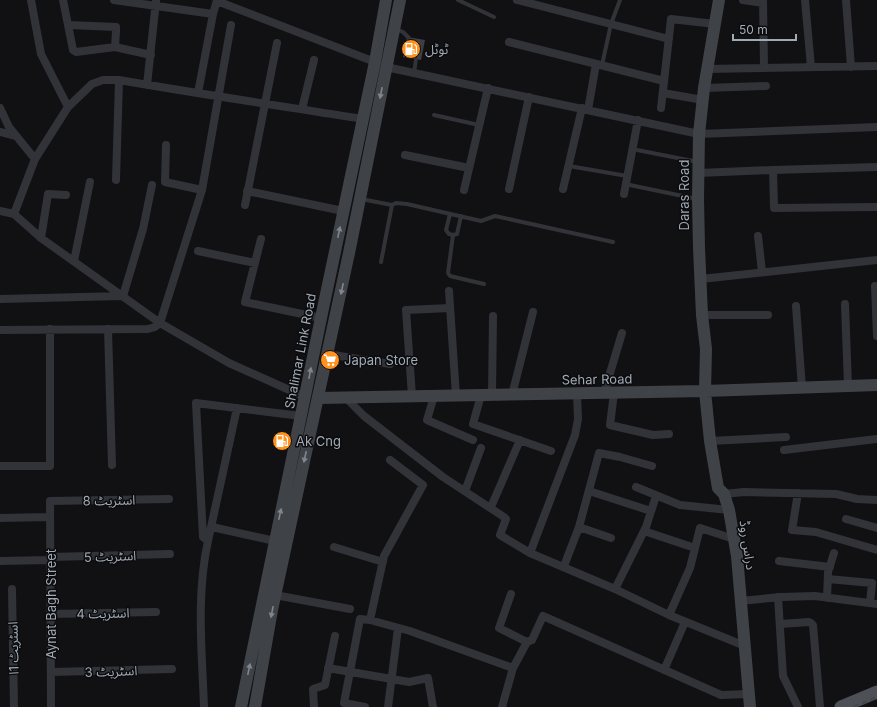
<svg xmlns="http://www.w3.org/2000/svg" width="877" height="707" viewBox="0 0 877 707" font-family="Inter,'Noto Sans Arabic',sans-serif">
<rect width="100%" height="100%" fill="#111113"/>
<path fill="#3d3f43" d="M407 37 425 40 421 60 403 57Z"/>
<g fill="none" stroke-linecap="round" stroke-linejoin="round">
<path stroke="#313338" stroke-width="4" d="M458 0 494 17
M396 29 403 32 409 38
M602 65 611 24 620 0
M414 73 416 59
M434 115 479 125
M632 149 698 162
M569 166 627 176
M625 184 697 199
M361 199 392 205 381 262
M392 205 396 203 407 204 481 221 495 216 613 242
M450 214 446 230 449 234 453 235
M461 216 457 234 453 235 448 273 450 276 484 284"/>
<path stroke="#313338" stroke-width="8" d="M31 0 41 54 68 107
M63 0 73 50 76 52 115 47 151 55
M114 0 213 14
M517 0 669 39
M743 0 763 3
M763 0 764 68
M805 0 811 67
M846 0 851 67
M217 1 375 62
M69 25 116 27V31L115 47
M509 42 664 81
M386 67 699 134 877 127
M707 69 877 66
M147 85 156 1
M704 88 766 86
M198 93 213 14 217 0
M663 93 703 100
M0 108 9 127 35 159
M661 108 671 19 715 24
M302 109 314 60
M588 110 596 64
M0 132 16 136
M166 145 165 182 202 190
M405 155 469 168
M773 170 877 167
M698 173 773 170 774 208 877 207
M116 180 119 80
M509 189 529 97
M563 189 582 108
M464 190 488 88
M247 191 343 211
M624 194 638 120
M245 205 277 43
M0 211 14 214 41 238 160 323 229 363 305 397
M14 214 35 159 68 107 92 84 103 80H119C200 94 281 106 363 119
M758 236 762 272
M41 238 48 194 66 195
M261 239 245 302 321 318
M198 251 255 263
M74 261 90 182
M701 279 877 260
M875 286 877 336
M449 291 456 396
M0 299 123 296 143 229 152 185
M845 304 848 386
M796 306 802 388
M702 315H768
M108 329 112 465
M0 330 148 329 155 327 160 323 202 190 231 25
M327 354 390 364
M604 393 622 333
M614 393 610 425 653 435 669 434
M481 395 473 424 551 451
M492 395 493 316
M512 395 533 312
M412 396 406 310 450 308
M434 396 427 420 473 440
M346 398 364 416 443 477 504 517 506 519 500 535 530 553 615 589 669 615 745 646
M710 441 786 437
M784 450 877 439
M0 466H50V329
M636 487 680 505 729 510
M465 491 481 448
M589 491 651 511
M798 493 792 530 816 532 877 550
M724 494 744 492 836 494 857 499 877 500
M491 507 520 440
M0 518 50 517
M846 519 877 528
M212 527 275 541
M579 527 611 538
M644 531 695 548
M208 541 237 408
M334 547 383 562
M530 553 575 435 578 419 577 393
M50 557 170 554
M0 561 50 560
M779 561 830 567
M564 566 579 527 599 453 620 457 652 466
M828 579 872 583 870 603
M12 589 14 707
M615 589 646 527 656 496
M511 594 499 628 527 642
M275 595 350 609
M778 597 783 676 798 707
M827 598 828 572 834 553
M740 601 781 597 815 596 877 604
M50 614 156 612
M669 615 690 568 700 528 734 539
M370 620 384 556 423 485 390 460
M780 624 809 622 811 623 813 625 820 707
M328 668 409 682 428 678 433 707
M664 670 685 622
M51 672 172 669
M51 707 50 501 169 499
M204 707C202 652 196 595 208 541L203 537 196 403 301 416
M314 707 313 689 325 685 335 636
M365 707 344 703 360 619 370 620 410 631 513 668
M388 707 398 628
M502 707 513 668 527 642 532 640 543 616 721 695 749 694"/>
<path stroke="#3f4348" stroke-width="12" d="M719 0 704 88 699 134 698 199 699 248 702 315 706 349 705 391 710 441 718 488 724 494 729 510 737 556 750 707
M318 398 705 391 877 385
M241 707 321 318 375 62 386 0
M255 707 272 610 349 253 400 0"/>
<path stroke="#4d5157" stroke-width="13" d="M841 707 877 692"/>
<path stroke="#44484d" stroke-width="2.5" stroke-dasharray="5 4" stroke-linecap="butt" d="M854 707 877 697"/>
</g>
<defs><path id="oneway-solid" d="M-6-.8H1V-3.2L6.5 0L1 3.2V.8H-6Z"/></defs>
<g fill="#7e868f">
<use href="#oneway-solid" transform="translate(381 93) rotate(101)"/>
<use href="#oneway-solid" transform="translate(339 232) rotate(-78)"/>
<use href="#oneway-solid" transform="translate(342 289) rotate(102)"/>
<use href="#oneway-solid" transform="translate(310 373) rotate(-79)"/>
<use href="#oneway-solid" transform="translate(305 457) rotate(102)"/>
<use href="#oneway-solid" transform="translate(280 514) rotate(-78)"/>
<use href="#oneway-solid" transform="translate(272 612) rotate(101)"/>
<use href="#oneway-solid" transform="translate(249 669) rotate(-78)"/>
</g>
<defs>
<symbol id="fuel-disc" viewBox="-11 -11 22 22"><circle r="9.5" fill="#ff911c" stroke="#0c0c0e"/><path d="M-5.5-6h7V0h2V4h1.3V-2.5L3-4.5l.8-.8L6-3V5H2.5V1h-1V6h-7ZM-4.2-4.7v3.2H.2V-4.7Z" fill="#fff"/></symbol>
<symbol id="supermarket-disc" viewBox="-11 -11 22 22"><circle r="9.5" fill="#ff911c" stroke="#0c0c0e"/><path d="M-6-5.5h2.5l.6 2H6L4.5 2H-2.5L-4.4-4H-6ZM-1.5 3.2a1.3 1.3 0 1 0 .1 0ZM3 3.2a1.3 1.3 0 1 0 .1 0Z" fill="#fff"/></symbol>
</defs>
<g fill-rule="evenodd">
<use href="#fuel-disc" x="400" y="38" width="22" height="22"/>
<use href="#supermarket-disc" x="319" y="349" width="22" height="22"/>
<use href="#fuel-disc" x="271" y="430" width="22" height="22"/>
</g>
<g text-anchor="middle" stroke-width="3" stroke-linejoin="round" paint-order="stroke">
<g font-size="13" fill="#a0aab5" stroke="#0c0c0e" text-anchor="start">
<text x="425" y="54">ٹوٹل</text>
<text x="344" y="365">Japan Store</text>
<text x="296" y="446">Ak Cng</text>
</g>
<g font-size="13" fill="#a0aab5" stroke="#0c0c0e">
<text transform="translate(684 195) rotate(-90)" y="5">Daras Road</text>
<text transform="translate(300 351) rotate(-79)" y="5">Shalimar Link Road</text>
<text transform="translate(597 379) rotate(-1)" y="5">Sehar Road</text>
<text transform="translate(109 500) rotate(-1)" y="5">اسٹریٹ 8</text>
<text transform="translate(748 545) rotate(82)" y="5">دراس روڈ</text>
<text transform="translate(110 556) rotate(-2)" y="5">اسٹریٹ 5</text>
<text transform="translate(51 604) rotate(-90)" y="5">Aynat Bagh Street</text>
<text transform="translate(103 613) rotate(-1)" y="5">اسٹریٹ 4</text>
<text transform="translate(13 648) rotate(-91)" y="5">اسٹریٹ 1ا</text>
<text transform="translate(111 671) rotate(-2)" y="5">اسٹریٹ 3</text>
</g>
</g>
<path d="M733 34v6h63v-6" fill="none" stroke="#a0aab5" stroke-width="2"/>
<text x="739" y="34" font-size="12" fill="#a0aab5" stroke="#0c0c0e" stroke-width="3" paint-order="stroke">50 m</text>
</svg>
